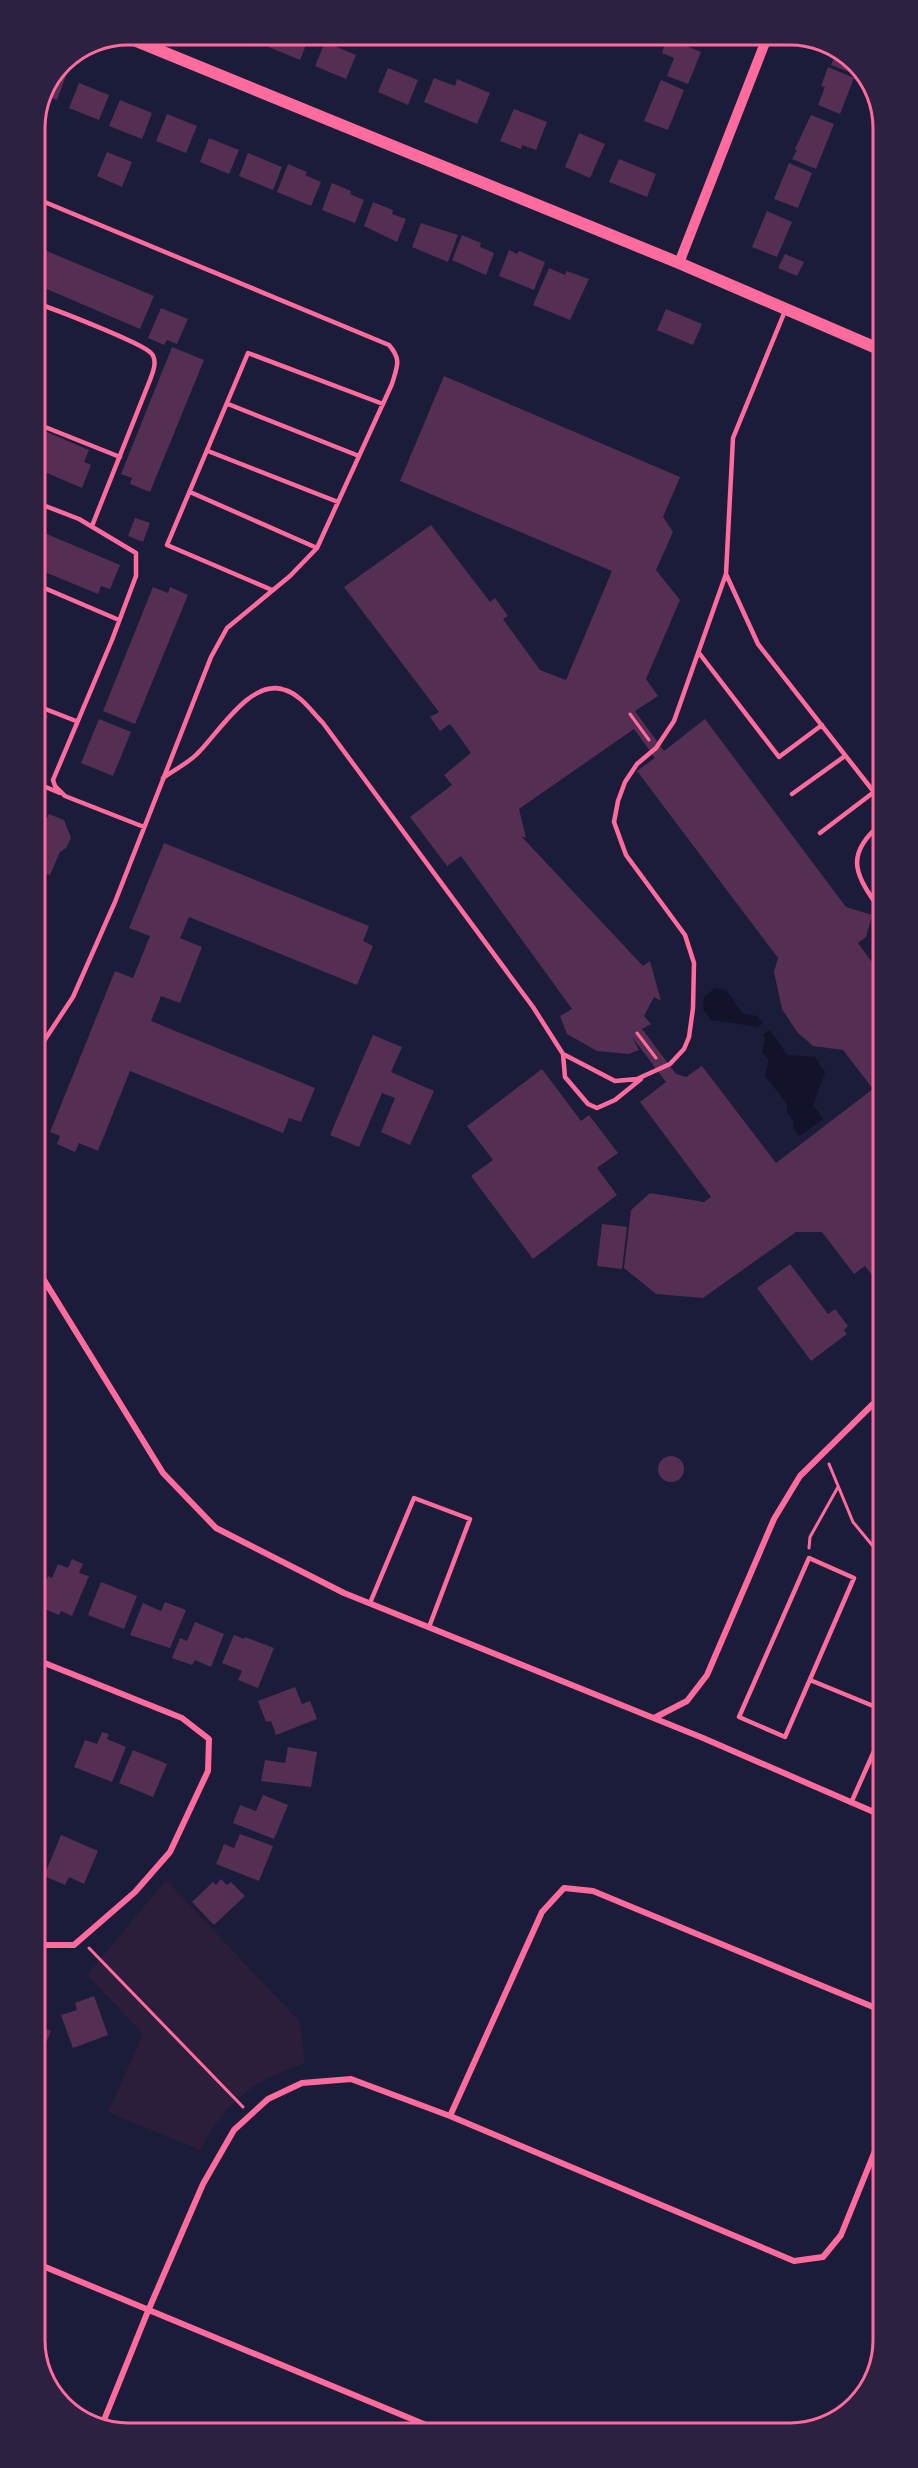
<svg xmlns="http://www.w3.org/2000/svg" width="918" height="2468" viewBox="0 0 918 2468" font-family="Montserrat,sans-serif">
<rect width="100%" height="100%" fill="#1b1b3a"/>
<path fill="#2a1e3b" d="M166 1880 300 2022 305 2063C252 2081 227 2101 200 2150L108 2112 143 2034 87 1975Z"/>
<path fill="#12122b" d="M715 988 726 990 743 1014 757 1016 763 1023 757 1028 753 1026 711 1020 703 1009 704 997Z
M770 1030 787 1055 815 1057 825 1073 813 1105 823 1119 800 1136 793 1128 794 1122 787 1112V1104L765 1076 769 1060 762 1052 765 1038 763 1035Z"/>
<path fill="#542f53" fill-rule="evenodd" d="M252 35H310L300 60 250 39Z
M382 35H397L393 45 380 40Z
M667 38 701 52 688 84 667 76 674 58 662 53Z
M325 42 356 55 346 79 315 66Z
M837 51 851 57 857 67 854 74 831 65Z
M828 67 854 78 840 114 818 105 825 87 821 86Z
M388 68 418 80 408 105 378 92Z
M59 69 67 73 57 100 47 96Z
M434 78 455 86 457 79 490 93 477 124 424 102Z
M661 80 684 90 668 130 644 121Z
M79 83 109 95 99 120 69 108Z
M120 100 152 113 142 139 109 126Z
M514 109 547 122 536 150 522 145 521 149 500 141Z
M167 114 197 126 186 153 156 141Z
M811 115 834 124 816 169 792 159 797 150 795 149Z
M579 133 605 144 590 178 565 167Z
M209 138 239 150 229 174 200 162Z
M107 152 132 162 122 187 97 176Z
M248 153 282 167 273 190 239 176Z
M619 159 656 174 647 197 609 182Z
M789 163 812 173 798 208 774 199Z
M288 164 307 172 305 175 321 182 311 206 277 192Z
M332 183 351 191 350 194 364 200 355 223 322 210Z
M373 202 393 210 392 214 406 219 397 242 364 226Z
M767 211 792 222 777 257 752 247Z
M421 223 458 235 448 262 412 247Z
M462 235 481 243 480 247 494 253 486 275 452 260Z
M35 246 154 296 140 329 35 284Z
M509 250 517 254 519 251 545 262 534 290 499 276Z
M785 254 804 262 797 276 778 268Z
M549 268 565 275 567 271 589 279 570 320 533 305Z
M161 308 188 319 177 344 167 340 164 345 148 338Z
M666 309 702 324 693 345 657 330Z
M172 347 204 360 150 492 130 484 132 478 121 474Z
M444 376 680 477 663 517 673 532 656 570 680 600 646 679 658 696 635 711 664 751 705 719 846 907 872 915 866 937 858 943 882 976V1273L875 1279 865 1266 854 1274 822 1232H796L703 1298 656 1294 624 1268 631 1210 650 1193 704 1202 711 1197 640 1102 666 1082 632 1037 639 1050 629 1054 597 1051 567 1034 560 1016 572 1009 461 856 447 866 410 817 452 785 444 775 471 753 450 724 440 731 430 717 439 712 344 587 431 525 490 602 495 598 508 616 503 619 540 670 566 680 612 571 400 481ZM634 729 655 758 637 771 778 958 774 972 782 1009 797 1032 813 1046 843 1050 873 1089 776 1163 702 1066 686 1077 676 1074 642 1029 651 1024 644 1016 654 997 661 1001 650 961 643 966 521 836 526 838 519 809Z
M35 427 89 450 84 462 91 465 82 488 35 468Z
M135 518 150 523 143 542 128 536Z
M35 529 120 565 110 589 101 586 98 594 35 568Z
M153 587 168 593 170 587 188 595 135 724 103 711Z
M35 711 48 716 38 741 36 740Z
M99 719 131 732 113 776 81 763Z
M36 813 47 818 49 814 64 820 71 838 66 848 60 852 50 875 47 874 39 892 36 891Z
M164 843 369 926 363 941 373 946 357 985 189 917 180 938 202 947 180 1003 161 996 151 1021 315 1088 301 1122 289 1118 283 1133 130 1071 98 1151 79 1143 75 1152 57 1144 60 1136 50 1132 115 971 133 978 150 936 129 928Z
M373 1035 402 1047 391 1072 434 1091 410 1145 381 1132 395 1098 382 1093 359 1147 330 1135Z
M542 1069 581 1121 589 1115 618 1153 597 1168 617 1195 533 1259 471 1176 493 1160 467 1126Z
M602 1224 627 1227 622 1269 597 1266Z
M790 1264 828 1314 835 1309 848 1326 844 1330 847 1334 811 1361 757 1288Z
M658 1469a13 13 0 1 1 26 0a13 13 0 1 1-26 0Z
M37 1555 39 1560 38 1565 44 1567 37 1585Z
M72 1559 83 1564 79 1573 89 1576 72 1616 61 1611 59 1615 40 1607 47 1591 43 1590 48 1576 52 1578 58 1564 68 1568Z
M101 1582 137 1596 124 1629 88 1615Z
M165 1602 186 1610 170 1648 130 1635 143 1603 161 1611Z
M195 1622 224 1634 211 1667 195 1660 192 1665 172 1658 180 1638 187 1641Z
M234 1635 244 1639 245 1637 274 1648 258 1688 238 1680 242 1671 222 1663Z
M295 1687 302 1704 310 1701 317 1719 276 1735 271 1721 266 1722 258 1701Z
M102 1732 109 1734 107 1739 126 1747 112 1782 74 1767 85 1740 97 1744Z
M288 1747 317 1752 311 1787 261 1781 265 1760 285 1763Z
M133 1750 167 1764 153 1797 119 1783Z
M263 1795 288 1805 274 1839 233 1823 240 1805 256 1811Z
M240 1834 273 1846 259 1881 216 1864 224 1844 234 1848Z
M61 1835 98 1851 84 1884 69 1877 65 1885 44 1876Z
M37 1851 47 1855 37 1878Z
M221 1879 227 1885 231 1882 245 1896 214 1925 192 1902 213 1882 216 1885Z
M94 1996 108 2035 73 2048 61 2015 77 2010 75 2003Z
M37 2026 51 2031 37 2064Z"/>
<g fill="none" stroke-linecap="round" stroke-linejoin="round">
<path stroke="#ff6b9d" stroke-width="3" d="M630 714 649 740
M637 1033 656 1058
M829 1464 853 1522 882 1557
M809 1548 810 1537 838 1487
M89 1948 243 2107"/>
<path stroke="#ff6b9d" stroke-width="4.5" d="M35 198 389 345C402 360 397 366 392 384L317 548 290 576 227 628 211 657 115 902 73 997 36 1053
M35 303C52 308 142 343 151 353 158 360 153 372 150 380L92 526
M785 311 733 438 726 574 758 644 881 801
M228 404 359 456
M35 423 120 457
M208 451 338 502
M190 492 317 548
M35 502 79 519 136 553V576L112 640 53 780 55 786 65 796 144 827
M35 584 119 620
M272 590 167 545 248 353 383 404
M699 653 779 757 822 725
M35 705 76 721
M163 778C174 770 188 763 197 754 218 734 251 677 285 690 301 695 312 712 323 723L533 1007 563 1054 615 1081 637 1079 670 1064 684 1049 689 1037 693 1008 694 963 685 935 626 855 614 822 618 801 625 782 637 764 656 748 674 721 726 574
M36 783 60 793
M792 794 845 756
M881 824C842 856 857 877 881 911
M820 833 874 792
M563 1054 565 1077 588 1104 597 1108 615 1100 641 1079
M809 1558 854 1578 785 1737 739 1717Z
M370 1603 414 1498 470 1519 429 1627
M810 1680 883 1710
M851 1803 883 1731"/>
<path stroke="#ff6b9d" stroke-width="6" d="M36 1267 163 1473 216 1528 344 1593 703 1738 883 1816
M37 1660 182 1718 209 1739 208 1771 170 1852 135 1892 74 1945H37
M654 1718 687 1701 707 1675 774 1519 800 1476 873 1404 882 1399
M450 2116 542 1912 564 1888 593 1891 883 2011
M38 2264 443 2432
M102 2425 148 2311 203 2184 234 2130 268 2099 302 2083 351 2079 450 2116 794 2261 823 2257 841 2235 883 2131"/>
<path stroke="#ff6b9d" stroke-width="10" d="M679 263 768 35"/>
<path stroke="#ff6b9d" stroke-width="12" d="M124 36 679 263 881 350"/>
</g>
<path d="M0 0H918V2468H0ZM128 45H790A83 83 0 0 1 873 128V2340A83 83 0 0 1 790 2423H128A83 83 0 0 1 45 2340V128A83 83 0 0 1 128 45Z" fill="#2d2142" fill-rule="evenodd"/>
<path fill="none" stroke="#ff6b9d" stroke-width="3" d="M128 45H790A83 83 0 0 1 873 128V2340A83 83 0 0 1 790 2423H128A83 83 0 0 1 45 2340V128A83 83 0 0 1 128 45Z"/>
</svg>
